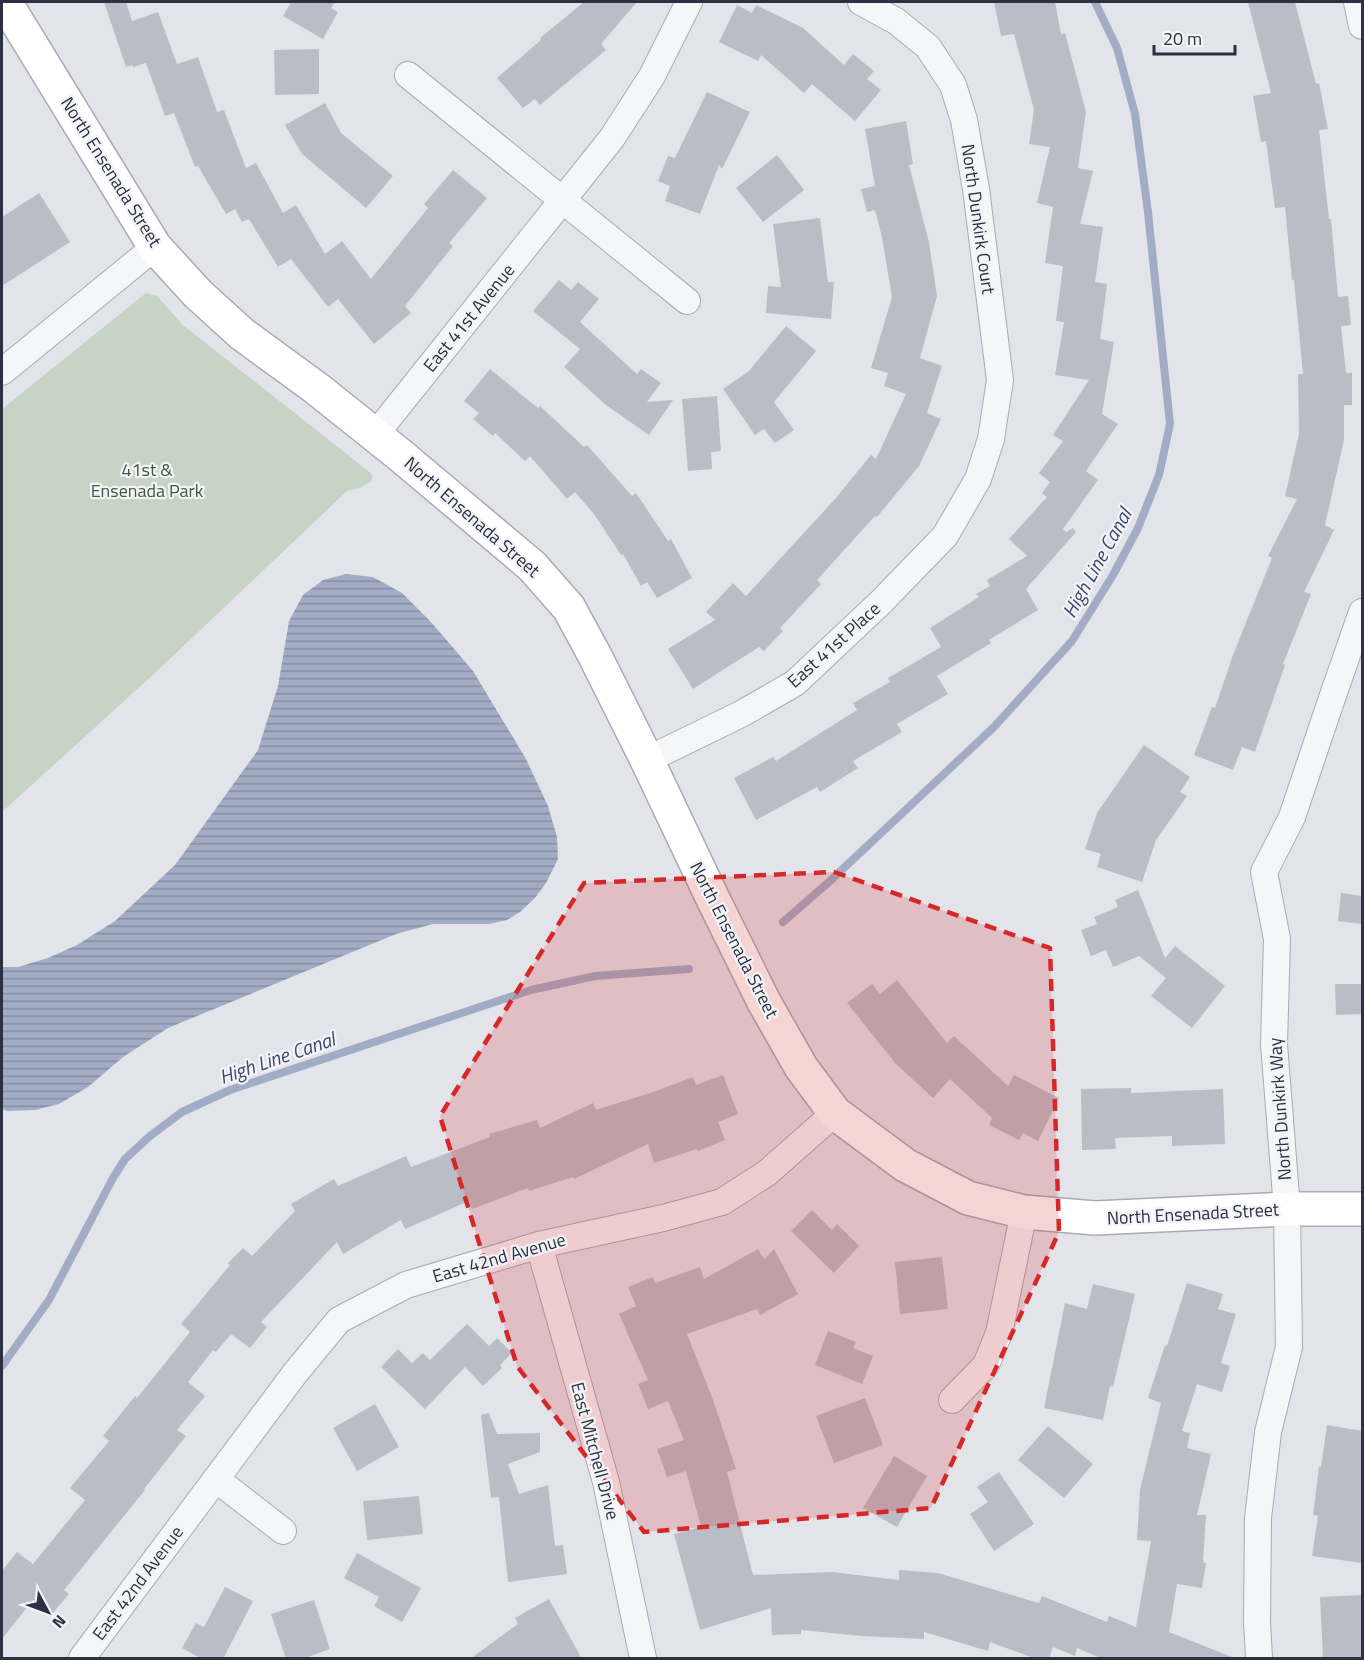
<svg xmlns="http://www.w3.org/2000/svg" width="1364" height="1660" viewBox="0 0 1364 1660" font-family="'Titillium Web',sans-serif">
<defs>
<pattern id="water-rules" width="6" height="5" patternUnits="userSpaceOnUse" patternTransform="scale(1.5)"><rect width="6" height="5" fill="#a2adc5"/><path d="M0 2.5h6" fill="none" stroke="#848da1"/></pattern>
</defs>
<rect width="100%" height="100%" fill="#e3e4ea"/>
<path fill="#c6d3c5" d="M146 293 157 296 183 325 372 474V481L360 488 347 491 156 672 2 812V409Z"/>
<path fill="url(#water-rules)" d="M346 574 373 577 402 593 431 622 473 671 526 759 548 806 557 837 558 859 546 883 535 898 520 912 507 920 489 924H433L396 934 168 1028 123 1057 88 1087 59 1104 35 1110 7 1111 2 1109V967H18L48 958 77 945 115 921 175 865 258 750 278 686 289 621 303 595 323 580Z"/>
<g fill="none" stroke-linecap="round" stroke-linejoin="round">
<path stroke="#a2adc5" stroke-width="8" d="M783 922 830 881 994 727 1072 641 1113 575 1138 528 1159 475 1170 424 1148 212 1135 114 1117 48 1095 2
M2 1366 49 1300 113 1178 125 1159 150 1136 182 1112 230 1090 531 990 595 976 689 969"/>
</g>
<path fill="#bbbdc6" d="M104 2H126L132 21 158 12 177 64 198 57 217 112 224 110 246 168 256 163 283 213 296 205 325 254 342 241 371 279 428 208 424 204 453 170 487 198 449 243 453 246 405 306 411 313 374 344 338 299 328 307 291 259 278 267 249 219 242 222 235 209 226 214 198 166 195 167 174 113 165 116 146 63 133 67V65L126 67Z
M291 2H335L331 8 338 12 323 39 283 16Z
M584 2H637L601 44 606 50 540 105 535 99 523 108 497 78 541 40 540 38Z
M994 2H1055L1061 34 1065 33 1086 112 1078 168 1093 171 1080 224 1103 227 1095 282 1107 284 1100 339 1114 342 1102 414 1118 424 1086 471 1098 480 1063 529 1066 532 1073 528 1076 532 1026 589 1038 610 989 640 991 643 937 676 948 694 897 724 902 732 853 761 858 768 820 792 817 787 756 820 734 778 773 757 776 761 857 710 853 703 890 682 888 678 941 647 930 628 979 597 976 594 990 586 987 580 1027 556 1009 539 1047 497 1042 493 1050 482 1039 473 1063 441 1053 435 1089 380 1055 375 1064 322 1056 321 1063 266 1045 263 1053 207 1037 203 1050 147 1029 144 1034 110 1014 34 1001 36Z
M1248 2H1295L1316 84 1319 83 1328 129 1319 130 1329 219H1331L1338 297 1348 296 1351 325 1341 326 1346 373H1352V405H1344V440L1325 525 1334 530 1304 592 1311 594 1283 664 1285 665 1255 752 1242 747 1233 770 1194 755 1212 707 1215 708 1233 655 1272 558 1268 556 1297 499 1285 496 1299 434 1298 374H1303L1294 280H1292L1285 207 1275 208 1266 141 1261 142 1253 96 1271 93Z
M737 5 752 13 756 5 803 28 844 65 853 54 874 71 867 79 881 90 855 121 812 84 804 93 761 55 758 61 719 42Z
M319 49V94L275 95 274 50Z
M707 92 750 112 722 169 719 165 700 214 665 201 670 186 658 181 668 156 675 158Z
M325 103 341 133 393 176 366 208 302 154 285 125Z
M906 121 913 164 909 165 929 242 937 296 920 358 942 366 927 413 941 419 919 466 877 517 875 516 817 580 821 584 780 628 783 631 764 651 759 647 693 689 668 649 715 620 706 612 733 583 746 596 835 499 871 455 876 459 906 394 884 386 888 373 871 368 892 297 882 237 875 210 867 212 861 189 875 186 865 129Z
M777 155 804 190 763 222 736 188Z
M39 193 70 242 2 286V217Z
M820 218 828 282H834L831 319 766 313 768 286 781 287 773 224Z
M559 280 571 290 578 282 599 299 580 322 637 374 641 369 661 383 647 402 673 400 649 435 606 405 564 367 580 349 533 311Z
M786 326 816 351 774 402 794 430 775 443 764 429 755 435 723 389 749 371Z
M490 369 538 408 540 406 584 447 587 445 632 496 636 493 668 541 671 539 692 578 657 598 647 582 641 586 623 554 621 555 594 514 575 492 567 499 530 456 525 461 495 433 493 436 473 419 479 413 464 401Z
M717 396 721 451 711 452 712 469 688 471 682 399Z
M1144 745 1190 777 1180 792 1187 796 1156 840 1142 882 1097 867 1101 854 1085 849 1097 813Z
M1138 890 1165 958 1175 946 1225 986 1192 1028 1151 996 1166 978 1139 956 1113 967 1106 950 1091 956 1081 930 1097 924 1094 917 1118 907 1115 900Z
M1341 893 1362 896V924L1338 921Z
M897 980 947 1043 954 1036 1008 1086 1014 1075 1059 1098 1038 1141 1023 1133 1019 1140 989 1125 992 1118 950 1079 933 1098 896 1064 847 1003 872 984 880 994Z
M1335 984H1362V1014L1336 1015Z
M723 1075 738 1114 718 1122 725 1140 698 1151 697 1149 654 1163 648 1144 574 1179 573 1177 529 1191 528 1188 472 1209 469 1201 405 1229 401 1220 343 1254 337 1242 261 1322 267 1327 250 1348 231 1334 216 1352 213 1350 188 1382 205 1396 177 1430 186 1436 144 1489 145 1490 64 1590 69 1594 51 1615 33 1600 2 1639V1571L17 1552 33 1564 85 1500 70 1488 109 1441 103 1436 135 1396 137 1398 190 1332 181 1324 230 1265 228 1263 243 1248 252 1256 295 1211 291 1204 334 1179 338 1186 406 1156 411 1167 490 1137 489 1134 537 1120 540 1128 593 1103 596 1110 656 1091 693 1077 696 1085Z
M1131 1088V1093L1223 1089 1225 1144 1172 1146V1136L1115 1138 1116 1149 1082 1150 1081 1089Z
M812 1210 832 1230 837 1224 859 1246 834 1273 791 1231Z
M758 1249 764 1259 774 1249 798 1294 760 1315 757 1309 687 1334 713 1400 736 1469 727 1472 753 1575 832 1572 899 1580V1570L938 1573 1039 1603 1042 1596 1107 1622 1109 1616 1136 1627 1151 1541 1137 1540 1140 1490 1161 1403 1148 1398 1165 1345 1167 1346 1187 1283 1223 1294 1218 1309 1236 1314 1221 1363 1230 1366 1222 1392 1197 1384 1182 1431 1190 1433 1187 1448 1211 1454 1197 1515H1206L1203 1562 1206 1563 1202 1588 1177 1584 1169 1632 1232 1657V1659H1103L1077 1648 1075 1656 1053 1647 1049 1659H1036L990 1642 988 1651 924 1632V1639L862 1636 801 1630V1634L772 1635 771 1608 700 1630 674 1534 701 1527 686 1471 667 1477 657 1449 684 1440 668 1401 648 1409 638 1384 648 1380 619 1314 636 1306 628 1287 653 1277 655 1283 700 1267 704 1279Z
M942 1257 948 1309 900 1314 895 1262Z
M1093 1284 1135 1294 1113 1387 1110 1386 1103 1420 1044 1408 1065 1303 1087 1309Z
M467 1324 489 1346 497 1338 512 1353 500 1365 502 1368 483 1386 465 1367 425 1409 381 1367 398 1349 412 1363 423 1353 430 1360Z
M828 1331 856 1342 853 1348 873 1356 862 1384 815 1365Z
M865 1398 883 1445 834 1463 816 1416Z
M375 1404 399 1447 357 1471 333 1428Z
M489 1413 497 1434 540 1433V1452L508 1464 519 1494 548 1485 555 1546 563 1545 567 1574 508 1582 499 1497 491 1498 481 1415Z
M1327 1425 1362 1431V1563L1312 1556 1318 1516 1313 1515 1319 1467H1321Z
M1048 1426 1093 1464 1064 1498 1018 1460Z
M894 1456 927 1476 897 1527 863 1508Z
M999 1472 1034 1524 994 1551 970 1514 988 1502 977 1487Z
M419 1496 423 1534 367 1540 363 1501Z
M357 1553 421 1588 402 1622 374 1606 379 1597 344 1578Z
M225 1587 253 1601 223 1659H202L182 1648 196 1623 204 1627Z
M1362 1595V1659H1323L1320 1597Z
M549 1599 582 1659H470L518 1624 515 1618Z
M314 1600 330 1649 302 1659H286L271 1614Z"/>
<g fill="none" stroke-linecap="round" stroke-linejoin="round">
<defs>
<path id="street" d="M1357 2 1362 26
M408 75 687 301
M2 372 155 247
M375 435 612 138 652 76 689 2
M647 760 743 713 795 683 881 602 945 536 978 479 991 439 1000 380 976 189 964 120 953 85 928 47 896 21 861 2
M539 1245 606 1482 643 1658
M952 1400 986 1365 999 1333 1024 1212
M216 1479 283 1531
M82 1658 296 1372 339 1320 406 1285 539 1245 663 1218 722 1202 767 1173 835 1113
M1259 1658 1257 1621 1258 1518 1268 1432 1289 1347 1287 1209 1274 1044 1277 939 1264 872 1292 817 1330 704 1362 612"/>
<path id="secondary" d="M5 2 155 247 198 294 242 334 316 388 400 455 532 566 569 608 595 656 647 760 713 899 764 1002 801 1067 835 1113 905 1165 968 1198 1024 1212 1095 1218 1287 1209H1362"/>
</defs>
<use href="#street" stroke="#a9aab4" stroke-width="28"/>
<use href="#secondary" stroke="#a9aab4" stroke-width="36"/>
<use href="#street" stroke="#f5f6f8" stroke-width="26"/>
<use href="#secondary" stroke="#fff" stroke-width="33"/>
</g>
<path fill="#d62828" fill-opacity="0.2" stroke="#d62828" stroke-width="4.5" stroke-dasharray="12 8" stroke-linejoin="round" d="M834 872 1050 948 1059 1232 931 1508 644 1532 517 1366 440 1116 584 883Z"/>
<g text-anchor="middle" stroke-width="4.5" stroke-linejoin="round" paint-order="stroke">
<g font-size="18" fill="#2d3040" stroke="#f3f4f7">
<text transform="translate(111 172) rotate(58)" y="6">North Ensenada Street</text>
<text transform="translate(978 219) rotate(82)" y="6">North Dunkirk Court</text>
<text transform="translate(469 318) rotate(-51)" y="6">East 41st Avenue</text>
<text transform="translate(472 517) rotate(41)" y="6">North Ensenada Street</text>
<text transform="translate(834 645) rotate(-42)" y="6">East 41st Place</text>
<text transform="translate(734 940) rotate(63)" y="6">North Ensenada Street</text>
<text transform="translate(1280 1109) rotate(-94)" y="6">North Dunkirk Way</text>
<text transform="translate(1193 1214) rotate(-3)" y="6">North Ensenada Street</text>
<text transform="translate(499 1258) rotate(-16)" y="6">East 42nd Avenue</text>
<text transform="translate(595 1451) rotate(75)" y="6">East Mitchell Drive</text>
<text transform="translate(138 1583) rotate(-53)" y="6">East 42nd Avenue</text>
</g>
<g font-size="18" fill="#3c5a3c" stroke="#f3f4f7">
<text x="147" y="476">41st &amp;<tspan x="147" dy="21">Ensenada Park</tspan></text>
</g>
<g font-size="20" font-style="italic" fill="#3b496f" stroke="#f3f4f7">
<text transform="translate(1097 563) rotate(-61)" y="7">High Line Canal</text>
<text transform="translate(277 1058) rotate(-19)" y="7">High Line Canal</text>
</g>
</g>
<rect width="1364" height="1660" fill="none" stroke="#2d3040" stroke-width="6"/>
<g transform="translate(48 1612) rotate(131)" stroke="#f3f4f7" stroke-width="4.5" paint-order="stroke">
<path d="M0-4.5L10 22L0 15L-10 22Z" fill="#2d3040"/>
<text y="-9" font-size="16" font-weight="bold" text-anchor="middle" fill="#2d3040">N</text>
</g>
<path d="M1154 45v9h81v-9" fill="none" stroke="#2d3040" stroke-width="3"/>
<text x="1163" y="45" font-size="18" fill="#2d3040" stroke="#f3f4f7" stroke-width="4.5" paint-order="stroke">20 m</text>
</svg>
